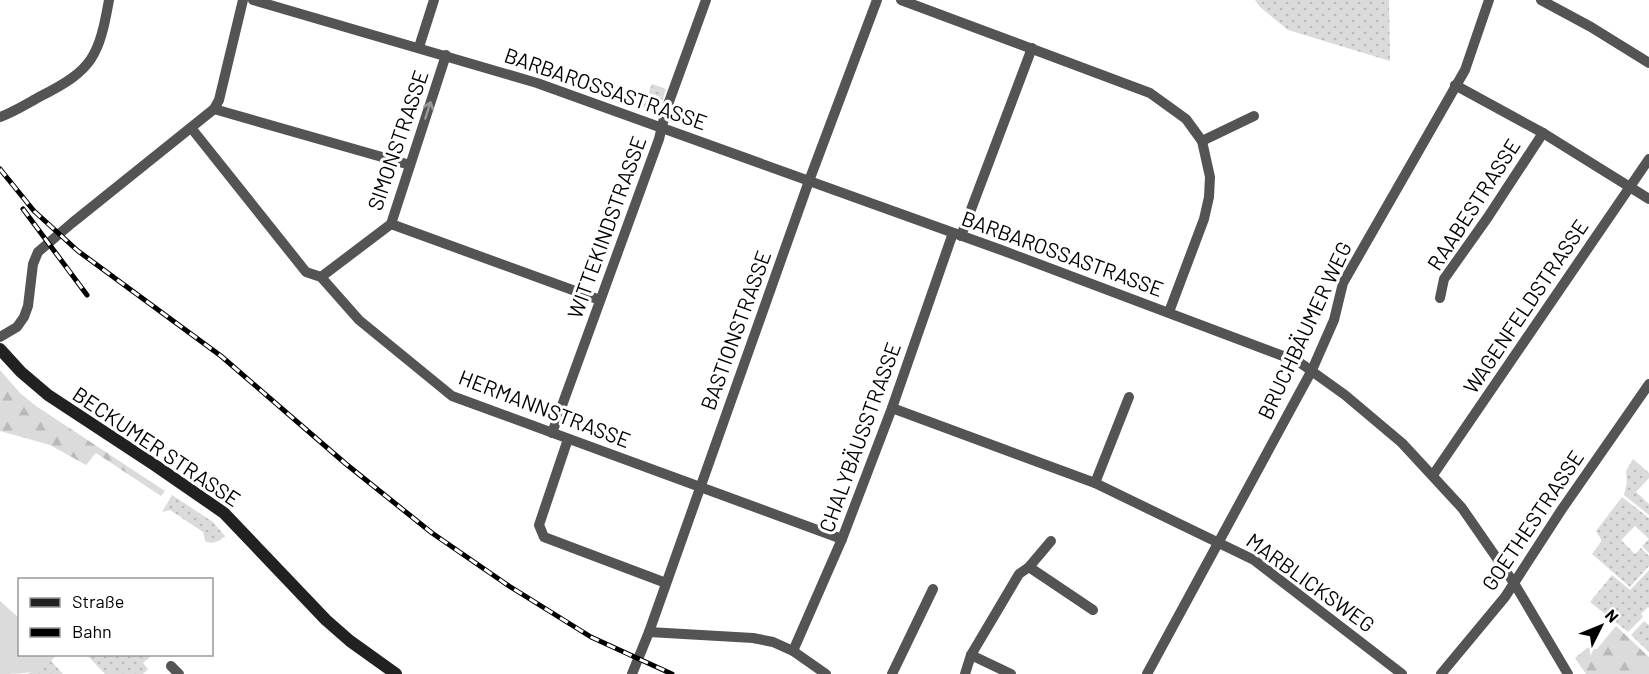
<svg xmlns="http://www.w3.org/2000/svg" width="1649" height="674" viewBox="0 0 1649 674" font-family="Barlow,sans-serif">
<style>
.grass{fill:url(#grass-dots)}
.forest{fill:url(#forest-firs)}
.pitch{fill:#dbdbdb}
.lines{fill:none;stroke-linecap:round;stroke-linejoin:round}
.minor{stroke:#545454;stroke-width:10}
.secondary{stroke:#212121;stroke-width:12}
.rail-casing{stroke:#000;stroke-width:5}
.rail{stroke:#fff;stroke-width:3;stroke-dasharray:9;stroke-linecap:butt}
.oneway{stroke:#989898}
.labels{text-anchor:middle;dominant-baseline:central;stroke-width:6;stroke-linejoin:round;paint-order:stroke}
.street-label{font-size:21px;fill:#000;stroke:#fff}
</style>
<defs>
<pattern id="grass-dots" width="8" height="8" patternUnits="userSpaceOnUse" patternTransform="scale(1.5)"><rect width="8" height="8" fill="#dbdbdb"/><path d="M2 2h.1M6 6h.1" fill="none" stroke="#bababa" stroke-width="1.8" stroke-linecap="round"/></pattern>
<pattern id="forest-firs" width="22" height="20" patternUnits="userSpaceOnUse" patternTransform="scale(1.5)"><rect width="22" height="20" fill="#dbdbdb"/><path d="M5 1l3.5 6h-7zM16 11l3.5 6h-7z" fill="#bababa"/></pattern>
</defs>
<rect width="100%" height="100%" fill="#fff"/>
<!-- grass -->
<g class="grass">
<polygon points="1255,0 1389,0 1390,61 1288,30 1260,7"/>
<polygon points="652,84 666,89 660,108 655,111 643,107"/>
<polygon points="1633,459 1649,473 1649,478 1636,492 1649,504 1649,515 1624,495 1627,482 1626,471"/>
<path d="M172,495L213,522L225,536C220,541 213,545 205,541L203,532L170,510L162,512Z"/>
<polygon points="1622,497 1649,518 1649,553 1642,546 1649,539 1635,526 1621,540 1635,554 1641,548 1649,556 1649,566 1630,587 1592,554 1601,542 1601,539 1596,531"/>
<path d="M1649,570V608L1648,607L1641,614L1643,617L1628,632C1615,621 1603,613 1590,602L1612,575L1630,590Z"/>
<polygon points="1644,621 1649,625 1649,652 1631,635"/>
<polygon points="87,655 152,655 143,663 148,669 143,674 105,674"/>
<polygon points="51,661 63,674 27,674"/>
</g>
<!-- forest -->
<g class="forest">
<polygon points="0,370 20,393 36,406 165,491 161,496 96,453 86,465 50,445 0,431"/>
<polygon points="1616,626 1649,657 1649,674 1586,674 1575,658 1587,648 1597,649"/>
</g>
<!-- pitch -->
<path class="pitch" d="M0,601L19,618L20,654L56,655C43,674 21,674 0,674Z"/>
<g class="lines">
<!-- minor -->
<g class="minor">
<polyline points="253,0 537,83 1004,251 1299,362 1345,395 1402,443 1462,508 1514,583 1568,674"/>
<polyline points="901,0 1150,93 1186,119 1202,141 1210,177 1209,197 1204,219 1169,312"/>
<polyline points="1541,0 1591,27 1649,63"/>
<polyline points="419,47 434,0"/>
<polyline points="1455,85 1543,133 1649,199"/>
<polyline points="214,109 410,165"/>
<path d="M0,117C14,112 28,103 41,96C93,70 99,56 109,0"/>
<polyline points="192,129 306,272 321,277 359,320 452,396 842,539"/>
<polyline points="1202,141 1254,116"/>
<polyline points="391,224 600,300"/>
<polyline points="961,236 1032,48"/>
<polyline points="321,277 391,224 446,55"/>
<polyline points="1440,298 1444,279 1488,217 1543,133"/>
<polyline points="0,337 17,327 24,317 28,306 33,264 38,252 72,223 214,109 219,100 243,0"/>
<polyline points="892,408 1095,483 1254,560 1402,674"/>
<polyline points="552,433 659,139 666,110 706,0"/>
<polyline points="568,439 539,525 544,537 666,583"/>
<polyline points="1433,475 1649,159"/>
<polyline points="1095,483 1129,397"/>
<polyline points="1029,567 1051,541"/>
<polyline points="649,632 753,638 773,642 793,651 826,674"/>
<polyline points="793,651 842,539 892,408 953,233"/>
<polyline points="971,655 1011,674"/>
<polyline points="171,666 179,674"/>
<polyline points="632,674 649,632 809,181 877,0"/>
<polyline points="892,674 933,589"/>
<polyline points="965,674 971,655 1019,574 1029,567 1093,610"/>
<polyline points="1147,674 1312,370 1334,320 1343,283 1465,70 1489,0"/>
<polyline points="1441,674 1505,597 1562,509 1649,384"/>
</g>
<!-- secondary -->
<polyline class="secondary" points="0,349 21,372 48,395 156,466 224,513 326,620 350,641 396,674"/>
<!-- rail casing -->
<g class="rail-casing">
<g id="rail">
<polyline points="0,169 34,211 78,251 221,356 346,464 432,533 509,586 591,637 672,674"/>
<polyline points="23,209 87,295"/>
</g>
</g>
<!-- rail -->
<use href="#rail" class="rail"/>
</g>
<!-- one-way arrows -->
<defs><path id="oneway-shaft" d="M-6 0H5M1.5-3L5.5 0L1.5 3" fill="none" stroke-width="1.6" stroke-linecap="round" stroke-linejoin="round" transform="scale(1.5)"/></defs>
<use class="oneway" href="#oneway-shaft" transform="translate(428 110) rotate(-72)"/>
<g class="labels">
<!-- street labels -->
<g class="street-label">
<text transform="translate(606 88) rotate(19)">BARBAROSSASTRASSE</text>
<text transform="translate(397 140) rotate(-71)">SIMONSTRASSE</text>
<text transform="translate(1473 204) rotate(-57)">RAABESTRASSE</text>
<text transform="translate(606 227) rotate(-70)">WITTEKINDSTRASSE</text>
<text transform="translate(1063 253) rotate(20)">BARBAROSSASTRASSE</text>
<text transform="translate(1525 306) rotate(-56)">WAGENFELDSTRASSE</text>
<text transform="translate(735 330) rotate(-70)">BASTIONSTRASSE</text>
<text transform="translate(1304 330) rotate(-65)">BRUCHBÄUMER WEG</text>
<text transform="translate(545 408) rotate(21)">HERMANNSTRASSE</text>
<text transform="translate(859 437) rotate(-70)">CHALYBÄUSSTRASSE</text>
<text transform="translate(157 446) rotate(34)">BECKUMER STRASSE</text>
<text transform="translate(1532 520) rotate(-56)">GOETHESTRASSE</text>
<text transform="translate(1311 582) rotate(36)">MARBLICKSWEG</text>
</g>
</g>
<!-- legend -->
<rect x="18" y="578" width="195" height="78" fill="#ffffff" stroke="#999999" stroke-width="1.5"/>
<rect x="30" y="598" width="30" height="9" fill="#212121" stroke="#999999" stroke-width="1.5"/>
<text x="72" y="608" font-size="18" fill="#000000">Straße</text>
<rect x="30" y="628" width="30" height="9" fill="#000000" stroke="#999999" stroke-width="1.5"/>
<text x="72" y="638" font-size="18" fill="#000000">Bahn</text>
<!-- north arrow -->
<g transform="translate(1601 626) rotate(47)" stroke="#ffffff" stroke-width="4.5" paint-order="stroke">
<path d="M0-4.5L10 22L0 15L-10 22Z" fill="#000000"/>
<text y="-9" font-size="16" font-weight="bold" text-anchor="middle" fill="#000000">N</text>
</g>
</svg>
